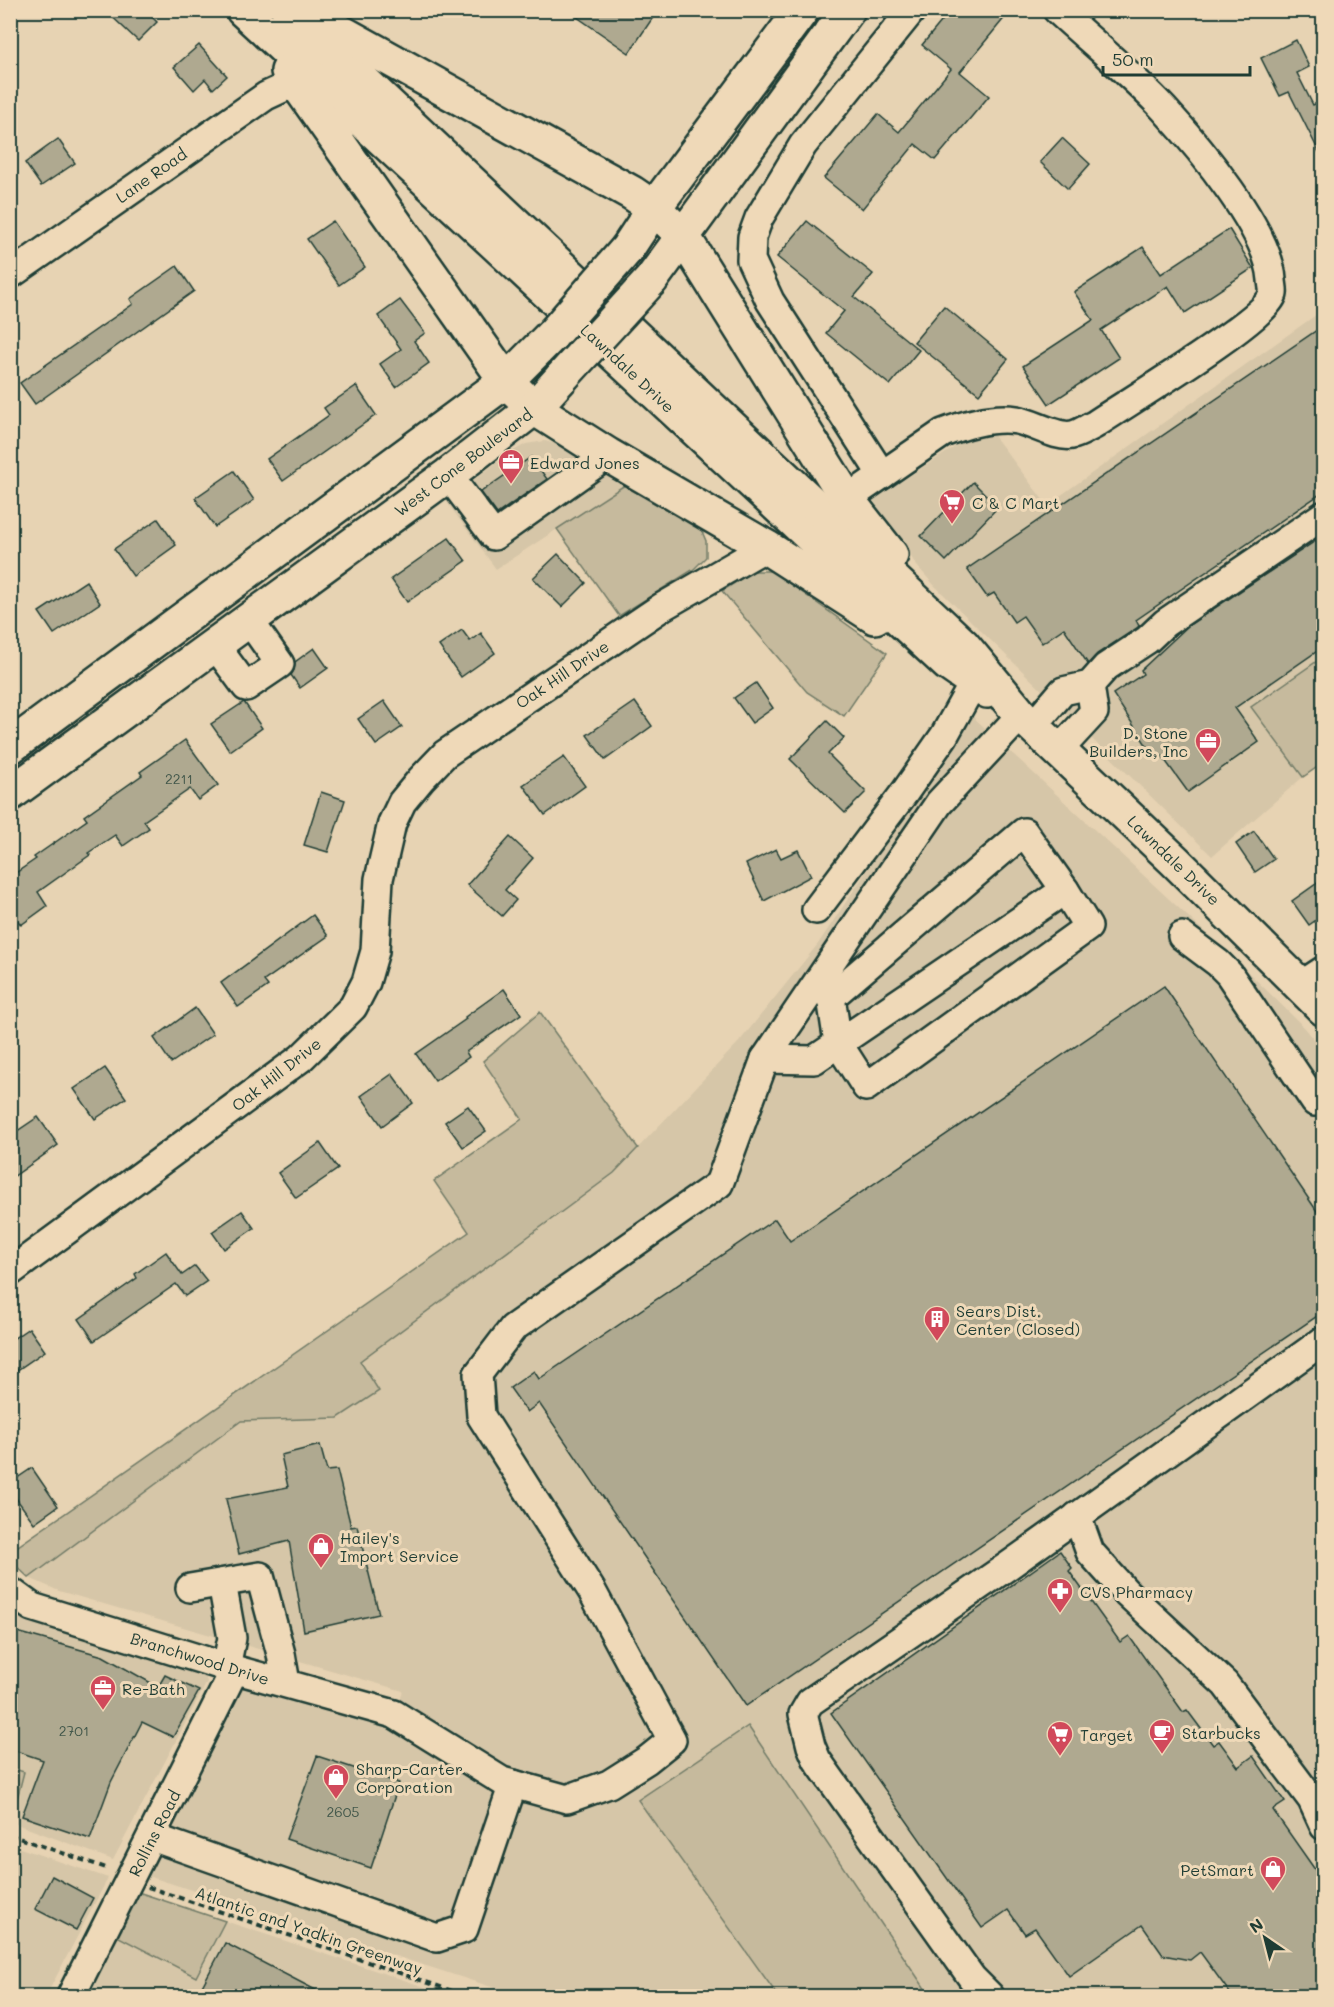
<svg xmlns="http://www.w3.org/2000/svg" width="1334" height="2007" viewBox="0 0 1334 2007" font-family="Mali,sans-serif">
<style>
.built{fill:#d6c6a8}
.green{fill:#c6ba9d;stroke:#727c68;stroke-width:1.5}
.building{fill:#afa990;stroke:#1f3d34;stroke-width:1.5}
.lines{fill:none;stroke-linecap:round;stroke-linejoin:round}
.minor-casing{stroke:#1f3d34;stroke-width:32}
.major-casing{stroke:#1f3d34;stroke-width:38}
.path{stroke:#1f3d34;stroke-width:4;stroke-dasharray:6 4.5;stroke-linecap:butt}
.minor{stroke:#efd9b8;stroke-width:27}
.major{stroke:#efd9b8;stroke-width:33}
.major-bridge-casing{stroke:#1f3d34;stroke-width:38;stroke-linecap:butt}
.major-bridge{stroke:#efd9b8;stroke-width:33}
.labels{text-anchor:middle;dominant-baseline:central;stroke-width:6;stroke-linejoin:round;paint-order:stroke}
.number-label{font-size:14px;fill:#43584b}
.street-label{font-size:16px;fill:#1f3d34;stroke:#efd9b8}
.poi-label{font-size:16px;fill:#1f3d34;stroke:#efd9b8;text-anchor:start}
</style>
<rect width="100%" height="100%" fill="#e7d3b3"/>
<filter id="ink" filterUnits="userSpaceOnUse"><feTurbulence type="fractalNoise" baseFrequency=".0167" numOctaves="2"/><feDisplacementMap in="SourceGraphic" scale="12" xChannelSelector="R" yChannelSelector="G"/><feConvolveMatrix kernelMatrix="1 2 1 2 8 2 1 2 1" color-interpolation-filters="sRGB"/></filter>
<g filter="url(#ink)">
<!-- built -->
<g class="built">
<polygon points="1323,310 1323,657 1251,707 1303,777 1212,856 934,585 917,566 873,500 964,441 992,433 1047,505"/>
<polygon points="545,441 566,447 628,483 496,569 446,501 508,454 526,444"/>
<polygon points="971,715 1254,978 1305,1028 1323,1050 1323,1996 930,1996 748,1726 638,1800 778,1996 519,1996 145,1875 239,1684 394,1720 403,1691 59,1591 29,1578 241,1421 338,1418 379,1391 359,1361 614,1173 739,1042 818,944"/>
<polygon points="11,1608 203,1669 207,1682 113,1860 11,1822 24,1773 11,1768"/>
<polygon points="11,1845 108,1878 46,1996 11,1996"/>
<polygon points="225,1921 395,1977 451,1996 81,1996 113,1934 196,1976"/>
</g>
<!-- green -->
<g class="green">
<polygon points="628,483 701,529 706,541 706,557 694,569 619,616 557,529"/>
<polygon points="753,571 772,571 887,653 844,716 807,692 722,591"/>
<polygon points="1323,657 1323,763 1303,777 1251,707"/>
<polygon points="540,1012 638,1148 614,1173 360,1361 379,1391 338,1418 241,1421 29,1578 11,1561 11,1551 469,1232 434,1181 522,1119 483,1061"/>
<polygon points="748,1726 930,1996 778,1996 638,1800"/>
<polygon points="11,1768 24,1772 11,1822 10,1822"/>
<polygon points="135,1891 225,1921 196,1977 113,1934"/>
</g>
<!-- building -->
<g class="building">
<polygon points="105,10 145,10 157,22 138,41"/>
<polygon points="567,10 658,10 629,53"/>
<polygon points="951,10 1011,10 960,72 989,96 935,160 915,144 862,209 824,178 878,114 899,132 951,69 922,45"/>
<polygon points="1296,40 1309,67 1297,73 1313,105 1323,100 1323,160 1289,92 1280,96 1261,58"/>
<polygon points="199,45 227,76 213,89 205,79 194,90 174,67"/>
<polygon points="1062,138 1090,164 1068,189 1040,162"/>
<polygon points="58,139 75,163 41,186 25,163"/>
<polygon points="333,221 365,267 339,285 307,239"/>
<polygon points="807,221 873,274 854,297 919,350 890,385 826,333 844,311 777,257"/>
<polygon points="1229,229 1253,268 1185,313 1168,286 1101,330 1119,358 1049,404 1023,366 1093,320 1074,292 1143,247 1161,274"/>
<polygon points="177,266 194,291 35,404 20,383 133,304 130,299"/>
<polygon points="400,300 425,333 414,341 429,363 396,387 380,364 401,349 378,316"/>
<polygon points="944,306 1008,359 979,394 914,342"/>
<polygon points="1323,326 1323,492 1136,620 1139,626 1137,628 1097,654 1088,664 1064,628 1042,643 1023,616 1014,622 994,593 987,597 967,569"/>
<polygon points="356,386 376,415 283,481 267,459 329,415 324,408"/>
<polygon points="531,457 547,479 497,514 481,492"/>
<polygon points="234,471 254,500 215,527 195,498"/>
<polygon points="973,482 998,507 946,561 921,536"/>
<polygon points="158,519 176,545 133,576 114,549"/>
<polygon points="1323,536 1323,647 1235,708 1259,742 1188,792 1162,756 1156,760 1113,694 1143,674 1141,670 1188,626"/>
<polygon points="449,538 466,561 407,602 391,579"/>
<polygon points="558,554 586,583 562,607 533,578"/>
<polygon points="86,581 100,603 54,634 39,612"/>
<polygon points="462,630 470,641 481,633 495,653 461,677 439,646"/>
<polygon points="314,648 328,668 300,688 291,675 294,670 295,662"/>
<polygon points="756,683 773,708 752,723 734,698"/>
<polygon points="384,701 402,727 376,745 358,719"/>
<polygon points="244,702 262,728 230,751 211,724"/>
<polygon points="635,702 652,726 605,760 587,735"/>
<polygon points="827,721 844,738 828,754 866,792 845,813 790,759"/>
<polygon points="185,740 218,785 198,800 190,789 144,821 149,828 123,846 115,835 88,853 90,855 38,892 47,906 21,925 10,910 10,877 36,859 34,857 87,820 84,816 142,775 140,772"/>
<polygon points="564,757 585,786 545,815 523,785"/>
<polygon points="321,792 345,800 328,852 304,845"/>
<polygon points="1254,831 1274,859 1255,872 1236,844"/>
<polygon points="510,837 533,858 505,890 516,900 502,916 467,885"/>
<polygon points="776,849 781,858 798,850 811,876 764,901 746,864"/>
<polygon points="1323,879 1323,915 1309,925 1292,901"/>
<polygon points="313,915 328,936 264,981 268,986 238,1007 221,983"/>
<polygon points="1164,986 1323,1220 1323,1312 746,1706 539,1403 527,1412 510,1388 534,1371 539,1379 775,1219 790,1241"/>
<polygon points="504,989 521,1014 466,1052 469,1057 435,1081 416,1054 466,1019 465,1017"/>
<polygon points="195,1008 213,1034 171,1063 154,1038"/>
<polygon points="105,1068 126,1098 95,1119 74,1089"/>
<polygon points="392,1074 413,1103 382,1126 361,1096"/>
<polygon points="468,1106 486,1131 463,1147 445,1122"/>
<polygon points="38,1117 58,1145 10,1179 10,1136"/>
<polygon points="320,1143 338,1169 296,1198 278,1173"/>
<polygon points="242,1211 254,1228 224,1249 212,1232"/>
<polygon points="166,1252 182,1275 195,1266 207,1281 185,1296 176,1284 94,1341 79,1319 137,1278 135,1274"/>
<polygon points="29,1328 45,1351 10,1375 10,1341"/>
<polygon points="320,1445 327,1471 337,1470 351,1527 357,1526 379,1614 304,1631 289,1541 239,1554 226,1499 288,1487 281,1455"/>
<polygon points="32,1468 58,1506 34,1523 10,1490 10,1483"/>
<polygon points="1060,1551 1072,1568 1069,1571 1120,1642 1129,1636 1183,1712 1187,1710 1213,1745 1219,1741 1238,1767 1253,1756 1285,1802 1273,1810 1323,1881 1323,1996 1232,1996 1200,1952 1190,1960 1163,1955 1142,1925 1069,1976 1035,1928 1025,1934 1008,1910 982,1928 831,1713"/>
<polygon points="10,1630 103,1656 158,1687 165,1675 199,1691 173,1737 142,1722 111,1782 90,1839 22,1816 43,1760 10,1749"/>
<polygon points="317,1756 399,1783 371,1868 286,1839"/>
<polygon points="52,1876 93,1898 76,1930 35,1909"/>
<polygon points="225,1943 327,1996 197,1996"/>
</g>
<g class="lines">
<!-- minor casing -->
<g class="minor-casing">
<g id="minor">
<polyline points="10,275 266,96 296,82"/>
<polyline points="448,475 494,536 608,455"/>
<polyline points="882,475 770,301 751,260 752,237 759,218 803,145 912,10"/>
<path d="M847,499L943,433C966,424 993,416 1017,420C1033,423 1057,438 1072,435C1079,434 1087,428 1094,425C1123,405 1266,320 1273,294C1274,290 1272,284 1272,280C1269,230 1198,146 1164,109C1131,74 1093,43 1057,10"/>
<polyline points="215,645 246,687 280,664 249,620"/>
<polyline points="1033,726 1063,691 1090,685 1106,667 1147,640 1165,623 1324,515"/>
<polyline points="1059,750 1094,712 1090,685"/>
<polygon points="1024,832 1065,890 1088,927 866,1087 838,1043 831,997"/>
<polyline points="816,910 905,792 944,736 974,682"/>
<polyline points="1182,936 1218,963 1229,974 1315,1102"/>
<polyline points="1301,985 1324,970"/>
<polyline points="765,1059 814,1060 1065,890"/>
<polyline points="10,1272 301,1058 353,1007 366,982 375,951 379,879 392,823 402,802 421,779 445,754 662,607 766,547"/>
<polyline points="1077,1516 1090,1552 1126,1592 1225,1684 1312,1800 1324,1826"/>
<polyline points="222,1583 232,1638 226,1667"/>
<polyline points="190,1588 260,1576 281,1654 286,1683"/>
<polyline points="10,1591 32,1607 226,1667 394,1714 502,1781 567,1799 609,1784 647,1760 672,1740 592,1591 481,1416 478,1374 513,1328 719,1184 765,1059 939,803 1021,715"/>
<polyline points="152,1837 437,1938 464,1929 513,1784"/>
<polyline points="71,1996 235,1669"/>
<polyline points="990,1996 972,1978 817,1760 811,1746 803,1714 810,1702 1008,1566 1324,1340"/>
</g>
</g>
<!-- major casing -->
<g class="major-casing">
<g id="major">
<polyline points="243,10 948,664 987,691"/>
<polyline points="288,10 963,645 1021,715 1175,861 1324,1009"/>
<polyline points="310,15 632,193 654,208 683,236 847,499 891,555"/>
<polyline points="288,71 506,381 534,408 608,455 766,547 875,617"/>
<polyline points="627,249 654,208 802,10"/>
<polyline points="651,280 848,10"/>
<polyline points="10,747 506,381 553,334"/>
<polyline points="10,794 448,475 534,408 562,377"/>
</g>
</g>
<!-- path -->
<g class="path">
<polyline points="10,1835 109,1869"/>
<polyline points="148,1887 467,1996"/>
</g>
<!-- minor -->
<use href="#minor" class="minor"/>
<!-- major -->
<use href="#major" class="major"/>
<!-- major-bridge casing -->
<g class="major-bridge-casing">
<g id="major-bridge">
<polyline points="553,334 627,249"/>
<polyline points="562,377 651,280"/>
</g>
</g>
<!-- major-bridge -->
<use href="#major-bridge" class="major-bridge"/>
</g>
</g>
<!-- icons -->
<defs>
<g id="office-pin" transform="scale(1.35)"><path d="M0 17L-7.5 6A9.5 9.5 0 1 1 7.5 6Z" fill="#d1495b" stroke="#efd9b8"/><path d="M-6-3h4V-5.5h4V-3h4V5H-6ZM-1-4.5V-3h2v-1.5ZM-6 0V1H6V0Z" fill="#fff"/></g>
<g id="supermarket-pin" transform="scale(1.35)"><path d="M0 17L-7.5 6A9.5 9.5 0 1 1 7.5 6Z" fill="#d1495b" stroke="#efd9b8"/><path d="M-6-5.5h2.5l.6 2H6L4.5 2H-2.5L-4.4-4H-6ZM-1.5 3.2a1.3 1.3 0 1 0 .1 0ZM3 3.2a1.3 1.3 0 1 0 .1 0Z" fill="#fff"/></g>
<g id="building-pin" transform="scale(1.35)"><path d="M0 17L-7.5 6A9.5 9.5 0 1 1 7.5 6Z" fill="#d1495b" stroke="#efd9b8"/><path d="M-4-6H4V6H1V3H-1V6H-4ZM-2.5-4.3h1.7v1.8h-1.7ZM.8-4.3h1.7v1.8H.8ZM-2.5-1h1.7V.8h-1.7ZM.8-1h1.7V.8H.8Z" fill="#fff"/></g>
<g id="shop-pin" transform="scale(1.35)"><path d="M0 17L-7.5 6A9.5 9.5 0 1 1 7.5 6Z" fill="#d1495b" stroke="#efd9b8"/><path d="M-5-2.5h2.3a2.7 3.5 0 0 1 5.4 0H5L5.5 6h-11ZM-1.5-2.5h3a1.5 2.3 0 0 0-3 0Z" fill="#fff"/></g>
<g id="pharmacy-pin" transform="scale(1.35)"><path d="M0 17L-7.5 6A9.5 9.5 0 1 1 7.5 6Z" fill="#d1495b" stroke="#efd9b8"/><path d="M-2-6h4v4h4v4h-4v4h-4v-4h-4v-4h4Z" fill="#fff"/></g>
<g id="cafe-pin" transform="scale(1.35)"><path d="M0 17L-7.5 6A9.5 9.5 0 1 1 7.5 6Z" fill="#d1495b" stroke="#efd9b8"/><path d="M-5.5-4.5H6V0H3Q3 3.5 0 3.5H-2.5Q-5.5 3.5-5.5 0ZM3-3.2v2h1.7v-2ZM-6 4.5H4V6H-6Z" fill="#fff"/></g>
</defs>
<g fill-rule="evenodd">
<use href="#office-pin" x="511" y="462"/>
<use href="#supermarket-pin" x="952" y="502"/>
<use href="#office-pin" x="1208" y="741"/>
<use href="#building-pin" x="937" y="1319"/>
<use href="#shop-pin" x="321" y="1546"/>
<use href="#pharmacy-pin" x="1060" y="1591"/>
<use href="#office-pin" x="103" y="1688"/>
<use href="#cafe-pin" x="1162" y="1732"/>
<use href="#supermarket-pin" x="1060" y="1734"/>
<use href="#shop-pin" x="336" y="1777"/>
<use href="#shop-pin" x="1273" y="1869"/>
</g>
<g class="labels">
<!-- number labels -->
<g class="number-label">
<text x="179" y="778">2211</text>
<text x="74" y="1730">2701</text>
<text x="343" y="1811">2605</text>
</g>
<!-- street labels -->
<g class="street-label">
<text transform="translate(151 175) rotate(-35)">Lane Road</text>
<text transform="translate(628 368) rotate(43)">Lawndale Drive</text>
<text transform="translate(463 462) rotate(-37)">West Cone Boulevard</text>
<text transform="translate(562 674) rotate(-34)">Oak Hill Drive</text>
<text transform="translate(1174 860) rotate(44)">Lawndale Drive</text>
<text transform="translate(276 1074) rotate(-38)">Oak Hill Drive</text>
<text transform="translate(200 1658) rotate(17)">Branchwood Drive</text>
<text transform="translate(154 1833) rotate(-63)">Rollins Road</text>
<text transform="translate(309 1930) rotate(19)">Atlantic and Yadkin Greenway</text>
</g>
<!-- poi labels -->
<g class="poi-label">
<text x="530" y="462">Edward Jones</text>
<text x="972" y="502">C &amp; C Mart</text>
<text x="1188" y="732" text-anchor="end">D. Stone<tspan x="1188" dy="18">Builders, Inc</tspan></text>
<text x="956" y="1310">Sears Dist.<tspan x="956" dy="18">Center (Closed)</tspan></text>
<text x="340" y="1537">Hailey's<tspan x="340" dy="18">Import Service</tspan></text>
<text x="1080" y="1591">CVS Pharmacy</text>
<text x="122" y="1688">Re-Bath</text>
<text x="1182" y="1732">Starbucks</text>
<text x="1080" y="1734">Target</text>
<text x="356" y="1768">Sharp-Carter<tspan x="356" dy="18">Corporation</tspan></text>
<text x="1254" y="1869" text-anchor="end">PetSmart</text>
</g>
</g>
<!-- margin -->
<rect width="1334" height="2007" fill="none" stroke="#efd9b8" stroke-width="36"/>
<rect x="18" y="18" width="1298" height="1971" fill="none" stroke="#1f3d34" stroke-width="2" filter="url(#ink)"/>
<!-- north arrow -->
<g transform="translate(1265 1938) rotate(325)" stroke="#efd9b8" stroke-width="4.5" paint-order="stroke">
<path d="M0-4.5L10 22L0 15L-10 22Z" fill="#1f3d34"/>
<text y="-9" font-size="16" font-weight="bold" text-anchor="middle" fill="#1f3d34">N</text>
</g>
<!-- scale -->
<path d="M1103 66v9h147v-9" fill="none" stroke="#1f3d34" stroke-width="3"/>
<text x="1112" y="66" font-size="18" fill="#1f3d34" stroke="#efd9b8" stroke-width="4.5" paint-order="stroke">50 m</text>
</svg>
